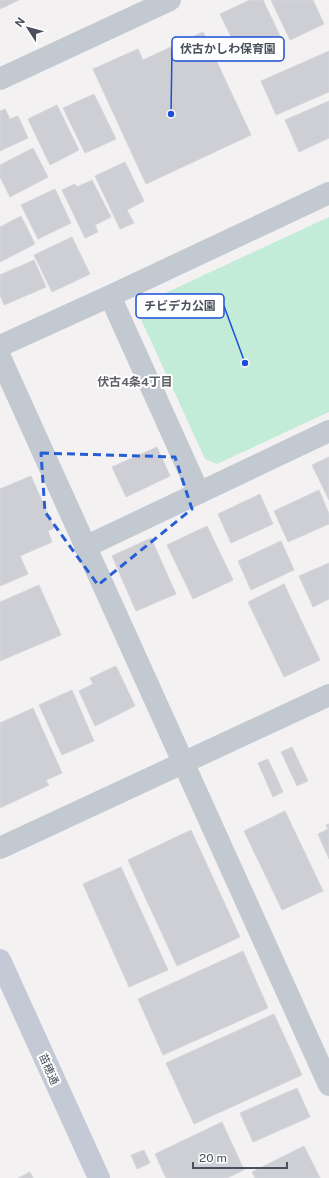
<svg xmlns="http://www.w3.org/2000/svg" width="329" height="1178" viewBox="0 0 329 1178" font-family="'Public Sans','Noto Sans JP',sans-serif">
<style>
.green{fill:#c3ecd8}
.building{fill:#cecfd5;stroke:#d5d6db}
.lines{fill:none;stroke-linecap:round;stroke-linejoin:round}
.street{stroke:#c2c9d1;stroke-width:22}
.secondary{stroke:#c3cad5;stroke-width:22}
.marked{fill:none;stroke:#285ed5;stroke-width:3;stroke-dasharray:8 5;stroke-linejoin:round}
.labels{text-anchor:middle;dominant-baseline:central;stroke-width:4;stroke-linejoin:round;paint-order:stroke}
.street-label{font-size:11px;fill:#4a515d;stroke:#fff}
.neighbourhood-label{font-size:12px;font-weight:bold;fill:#5e6065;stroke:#fff}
.leader{fill:none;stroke:#1d4ed8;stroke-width:1.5}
.callout-dot{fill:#1d4ed8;stroke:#fff;stroke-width:1.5}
.callout{fill:#fff;stroke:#1d4ed8;stroke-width:1.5}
.callout-label{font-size:12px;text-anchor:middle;font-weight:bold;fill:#4a515d}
</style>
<rect width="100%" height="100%" fill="#f3f1f1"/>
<!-- green -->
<polygon class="green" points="329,217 329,412 217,464 205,459 139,315 146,302"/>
<!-- building -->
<g class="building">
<polygon points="0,0 19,0 0,9"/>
<polygon points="250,0 263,0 282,40 242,59 220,14"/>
<polygon points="271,0 313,0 324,24 290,40"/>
<polygon points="203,32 251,135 146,184 93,69 138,49 143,60"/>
<polygon points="329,51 329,92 276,115 261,81"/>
<polygon points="94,94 116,139 85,153 63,108"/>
<polygon points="329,101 329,138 299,152 285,120"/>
<polygon points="57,105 79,150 50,165 28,119"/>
<polygon points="5,109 10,119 18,116 28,138 0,151 0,111"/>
<polygon points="33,148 48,177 10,197 0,177 0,165"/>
<polygon points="125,162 144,201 127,210 134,223 120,229 95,176"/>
<polygon points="92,180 111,217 95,225 98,232 85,238 62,190 75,184 77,187"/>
<polygon points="55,189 71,223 38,239 21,205"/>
<polygon points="21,216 35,244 0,262 0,227"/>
<polygon points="72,237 90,274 52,292 34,255"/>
<polygon points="34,260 46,287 4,305 0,295 0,275"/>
<polygon points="157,447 170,476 126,497 112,467"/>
<polygon points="329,457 329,500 312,465"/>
<polygon points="31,476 54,528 48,531 52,542 20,556 28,574 0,586 0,489"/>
<polygon points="319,490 329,514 329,524 288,542 274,511"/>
<polygon points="260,494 273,524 231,543 218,514"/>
<polygon points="207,526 233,580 193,599 167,545"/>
<polygon points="151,538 176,594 136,611 112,556"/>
<polygon points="281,541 294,570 251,590 238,561"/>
<polygon points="329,563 329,599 313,607 299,576"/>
<polygon points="284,584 320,660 284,677 248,602"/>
<polygon points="39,585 61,635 0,661 0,602"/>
<polygon points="116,666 135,706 95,726 79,691 93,684 90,678"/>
<polygon points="72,690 94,741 62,755 39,705"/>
<polygon points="33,708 62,773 46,780 49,785 0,808 0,723"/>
<polygon points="292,747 308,781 297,786 281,752"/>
<polygon points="268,759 283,792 273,797 258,763"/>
<polygon points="285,811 323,891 282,910 244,831"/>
<polygon points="329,824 329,859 318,834 328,829 326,825"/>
<polygon points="191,830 240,937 177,966 128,860"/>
<polygon points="121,867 168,970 129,987 83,884"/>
<polygon points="243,951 268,1008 163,1055 138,999"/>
<polygon points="274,1014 302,1075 194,1124 166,1063"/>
<polygon points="297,1088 310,1117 253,1142 240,1113"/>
<polygon points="222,1122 244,1170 227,1178 166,1178 155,1154"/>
<polygon points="304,1146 320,1178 255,1178 252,1172"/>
<polygon points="144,1150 150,1163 137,1169 131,1155"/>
<polygon points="30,1172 33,1178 18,1178"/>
</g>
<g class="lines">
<!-- street -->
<g class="street">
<polyline points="0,79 170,0"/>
<polyline points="110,296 199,493"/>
<polyline points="0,346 110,296 329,193"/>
<polyline points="0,357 329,1085"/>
<polyline points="85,547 329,431"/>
<polyline points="0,848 329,695"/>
</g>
<!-- secondary -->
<polyline class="secondary" points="0,960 99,1178"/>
</g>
<!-- marked area -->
<path class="marked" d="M41,453L175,457L192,509L98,585L45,512Z"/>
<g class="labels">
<!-- street labels -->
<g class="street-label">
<text transform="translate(49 1069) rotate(66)">苗穂通</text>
</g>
<!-- neighbourhood labels -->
<g class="neighbourhood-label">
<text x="135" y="382">伏古4条4丁目</text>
</g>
</g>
<!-- callouts -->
<path class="leader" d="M171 114L172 49M245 363L224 306"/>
<g class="callout-dot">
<circle cx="171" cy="114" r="4"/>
<circle cx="245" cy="363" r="4"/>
</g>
<g class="callout">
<rect x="172" y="37" width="112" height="24" rx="4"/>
<rect x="136" y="294" width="88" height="24" rx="4"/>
</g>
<g class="callout-label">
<text x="228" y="53">伏古かしわ保育園</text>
<text x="180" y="310">チビデカ公園</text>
</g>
<!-- north arrow -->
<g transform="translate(28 28) rotate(306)" stroke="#ffffff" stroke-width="3" paint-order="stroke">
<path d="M0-3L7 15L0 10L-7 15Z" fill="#4a515d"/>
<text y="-6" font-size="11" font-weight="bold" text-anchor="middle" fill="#4a515d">N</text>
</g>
<!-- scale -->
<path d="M193 1162v6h94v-6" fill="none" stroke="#4a515d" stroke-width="2"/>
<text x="199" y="1162" font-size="12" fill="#4a515d" stroke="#ffffff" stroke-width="3" paint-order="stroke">20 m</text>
</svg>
